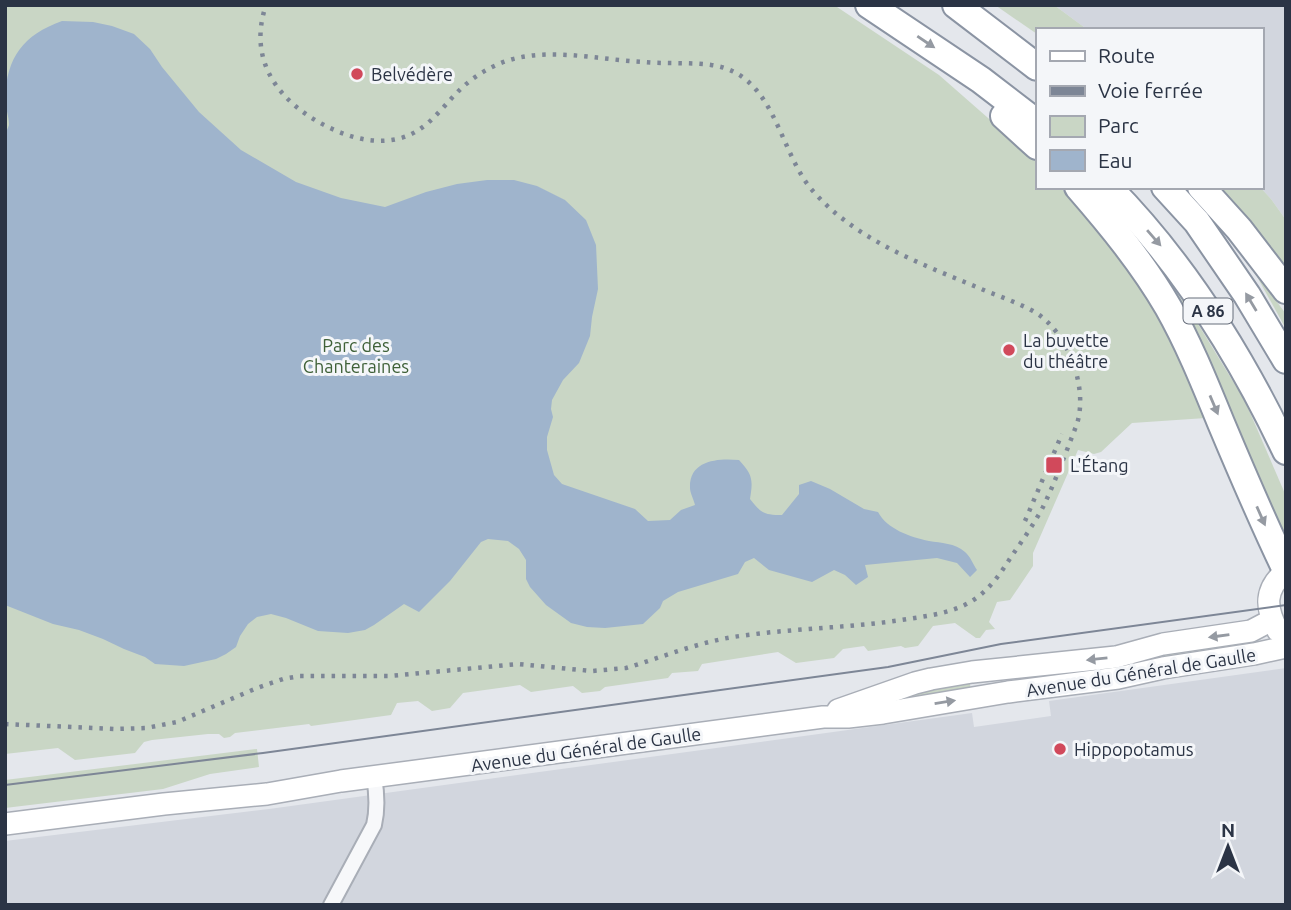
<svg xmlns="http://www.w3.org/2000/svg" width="1291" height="910" viewBox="0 0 1291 910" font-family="Ubuntu,sans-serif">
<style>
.built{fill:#d2d6de}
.green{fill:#c9d6c5}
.water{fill:#9fb4cc}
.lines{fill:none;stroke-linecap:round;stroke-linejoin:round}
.street-casing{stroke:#a9aeb7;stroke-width:18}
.secondary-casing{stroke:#a9aeb7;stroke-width:24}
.highway-casing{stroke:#8b94a3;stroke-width:30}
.street{stroke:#f7f8fa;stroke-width:14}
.secondary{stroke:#fff;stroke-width:21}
.highway{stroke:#fff;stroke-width:26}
.tram{stroke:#7d8696;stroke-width:2}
.rail{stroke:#7d8696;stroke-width:4.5;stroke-dasharray:3.5 7;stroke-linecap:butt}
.oneway{fill:#959aa2}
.poi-dot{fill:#d1495b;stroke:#f4f6f9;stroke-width:2.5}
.labels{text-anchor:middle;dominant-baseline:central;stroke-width:6;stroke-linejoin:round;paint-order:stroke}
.shield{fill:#f4f6f9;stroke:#676e7b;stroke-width:2}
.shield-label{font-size:16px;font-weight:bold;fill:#2b3445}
.poi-label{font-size:18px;fill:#2b3445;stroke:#f4f6f9;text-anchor:start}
.park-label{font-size:18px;fill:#3f6138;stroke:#f4f6f9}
.street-label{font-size:18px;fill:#2b3445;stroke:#f4f6f9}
</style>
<rect width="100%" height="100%" fill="#e4e7ec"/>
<!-- built -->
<g class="built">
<polygon points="1054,5 1286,5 1286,220 1271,199 1260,187 1261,187 1261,30 1088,30"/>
<polygon points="1286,668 1286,905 5,905 5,841 269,809 972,713 974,727 1051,716 1049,701"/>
</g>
<!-- green -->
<g class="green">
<polygon points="5,5 834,5 939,75 1037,161 1037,187 1060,187 1121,258 1164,327 1206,418 1132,423 1101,452 1094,454 1078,450 1033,553 1033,566 1010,600 997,602 989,622 995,629 986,630 980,638 976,638 955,623 933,626 918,646 905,648 901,646 868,651 864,646 843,649 834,658 796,663 778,652 702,664 698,671 672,673 668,678 605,687 600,691 582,693 573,686 531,692 520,685 463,693 450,708 432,711 418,701 397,703 391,715 311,726 309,724 235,733 230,737 224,738 219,734 208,734 152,740 144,742 135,753 75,760 58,748 5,754"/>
<polygon points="995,5 1054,5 1088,30 1037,30 1037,34"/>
<polygon points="1218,187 1260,187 1271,199 1286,220 1286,271 1251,222"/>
<polygon points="1137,239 1172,285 1198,324 1245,401 1286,496 1286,534 1281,535"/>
<polygon points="1255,273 1286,314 1286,329"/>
<polygon points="1245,640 1246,647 1046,681 1045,673"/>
<polygon points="969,678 971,691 862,706"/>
<polygon points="257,749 259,767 210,774 163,789 5,808 5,780"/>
</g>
<!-- water -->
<path class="water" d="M62,21L93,22L112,26L134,34L150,49L162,67L199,112L241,150L296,182L341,198L385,207L426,192L457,184L487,180H514L537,186L565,200L586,220L596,245L598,289L592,317L590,336L579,363L563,380L552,400L551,409L553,417L547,437V450L554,475L562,484L635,509L648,521L670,520L681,510L695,505C694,500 690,493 690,488C689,460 718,458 739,460C753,475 753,480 750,499C761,513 764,515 782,515L799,494V485L811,481L830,489L864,509L878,512C887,529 910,537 929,541C941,543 955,543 965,552C970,556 973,564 977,570L970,577L957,563L937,558L865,565L868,577L856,585L845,575L834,570L812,582L769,570L754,558L745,562L738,574L678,592L663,601L660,608L643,624L605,628L587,627L571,623L546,605L530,587L526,579V560L519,549L508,541L488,539L481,542L450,581L419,612L404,604L374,625L365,630L348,633L318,631L286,618L271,614L257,617L248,624L240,636L236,647L226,654L216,659L184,666L155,664L145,657L124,649L103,639L79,630L53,624L5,605V156C8,149 4,143 5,135C6,132 8,128 9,125C9,116 5,107 5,98C7,57 23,35 62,21Z"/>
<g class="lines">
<!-- street casing -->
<g class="street-casing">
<path id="street" d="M331,905L374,825C378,808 377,794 374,777"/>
</g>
<!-- secondary casing -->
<g class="secondary-casing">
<g id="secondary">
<path d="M1278,631C1265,608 1264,589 1286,571"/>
<polyline points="838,710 915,683 931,679 972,672 1116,657 1163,644 1251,631 1272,620"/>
<polyline points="5,824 164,804 267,794 341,781 823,717 848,717 883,713 1008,692 1118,678 1163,668 1254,654 1286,647"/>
</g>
</g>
<!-- highway casing -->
<g class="highway-casing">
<g id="highway">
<polyline points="869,5 981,80 1037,123"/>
<polyline points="956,5 1037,67"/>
<polyline points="1004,116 1037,146"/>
<path d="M1078,187C1111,225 1143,264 1168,307C1189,344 1205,384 1221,423C1242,473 1263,522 1286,570"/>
<path d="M1108,187C1183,263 1240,354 1286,451"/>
<polyline points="1165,187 1197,222 1247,295 1286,360"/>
<polyline points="1201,187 1239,229 1286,290"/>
</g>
</g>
<!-- street -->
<use href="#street" class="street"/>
<!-- secondary -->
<use href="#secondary" class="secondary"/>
<!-- highway -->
<use href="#highway" class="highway"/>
<!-- tram -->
<polyline class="tram" points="5,785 263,753 684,695 888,667 1001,644 1286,605"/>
<!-- rail -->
<g class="rail">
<polyline points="1025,521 1062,434"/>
<path d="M5,724L116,729L146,728L177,722L257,688L283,679L300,676H390L518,664L592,671L626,668C663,657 701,641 740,636C796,628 852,628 908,619C933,615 959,612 979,596C993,585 1002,571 1011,557C1022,541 1034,524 1043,507C1055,482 1065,455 1075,429C1091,392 1068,330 1033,311C1018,303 1002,297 986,291C925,265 857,242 812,190C778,150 775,73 711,65C689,62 666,64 644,62C602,60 558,49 517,58C499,62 480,72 465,85C444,103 430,130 401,138C376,145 351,138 328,127C279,103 247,61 266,5"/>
</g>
</g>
<!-- one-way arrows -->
<defs><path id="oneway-solid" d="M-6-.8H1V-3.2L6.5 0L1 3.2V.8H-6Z" transform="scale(1.75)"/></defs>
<g class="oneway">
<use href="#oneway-solid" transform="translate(926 42) rotate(34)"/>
<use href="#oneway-solid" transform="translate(1154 238) rotate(49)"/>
<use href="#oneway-solid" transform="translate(1251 302) rotate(-121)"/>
<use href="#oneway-solid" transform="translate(1214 405) rotate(67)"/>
<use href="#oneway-solid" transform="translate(1261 516) rotate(66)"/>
<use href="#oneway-solid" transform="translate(1219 636) rotate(172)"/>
<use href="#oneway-solid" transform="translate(1097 659) rotate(174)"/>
<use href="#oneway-solid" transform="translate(945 702) rotate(-9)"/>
</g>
<!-- markers -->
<g class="poi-dot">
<circle cx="357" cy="74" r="7"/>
<circle cx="1009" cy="350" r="7"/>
<rect x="1045" y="456" width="18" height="18" rx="3.5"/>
<circle cx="1060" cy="749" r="7"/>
</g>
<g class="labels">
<!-- shield labels -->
<rect class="shield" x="1183.5" y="298.5" width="49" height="25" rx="5"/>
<g class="shield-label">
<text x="1208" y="311">A 86</text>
</g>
<!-- poi labels -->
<g class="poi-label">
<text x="371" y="74">Belvédère</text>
<text x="1023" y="340">La buvette<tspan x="1023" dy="21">du théâtre</tspan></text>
<text x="1070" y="465">L'Étang</text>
<text x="1074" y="749">Hippopotamus</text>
</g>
<!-- park labels -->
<g class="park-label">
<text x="356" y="345">Parc des<tspan x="356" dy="21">Chanteraines</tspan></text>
</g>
<!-- street labels -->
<g class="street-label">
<text transform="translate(1141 672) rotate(-9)">Avenue du Général de Gaulle</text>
<text transform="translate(586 749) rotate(-8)">Avenue du Général de Gaulle</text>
</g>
</g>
<!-- border -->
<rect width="1291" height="910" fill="none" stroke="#2b3445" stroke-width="14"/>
<!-- legend -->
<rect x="1036" y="28" width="228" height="161" fill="#f4f6f9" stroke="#a4a8b1" stroke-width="2"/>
<rect x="1050" y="51" width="35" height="10" fill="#ffffff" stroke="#a4a8b1" stroke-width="2"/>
<text x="1098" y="63" font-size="21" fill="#2b3445">Route</text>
<rect x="1050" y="86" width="35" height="10" fill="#7d8696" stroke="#a4a8b1" stroke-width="2"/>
<text x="1098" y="98" font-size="21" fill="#2b3445">Voie ferrée</text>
<rect x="1050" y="116" width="35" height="21" fill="#c9d6c5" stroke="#a4a8b1" stroke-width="2"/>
<text x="1098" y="133" font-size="21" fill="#2b3445">Parc</text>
<rect x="1050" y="150" width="35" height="21" fill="#9fb4cc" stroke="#a4a8b1" stroke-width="2"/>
<text x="1098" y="168" font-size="21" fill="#2b3445">Eau</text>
<!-- north arrow -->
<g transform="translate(1228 847)" stroke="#f4f6f9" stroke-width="5" paint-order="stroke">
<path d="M0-5L12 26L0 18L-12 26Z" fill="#2b3445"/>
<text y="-10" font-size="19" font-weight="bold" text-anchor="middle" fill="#2b3445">N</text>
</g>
</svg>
